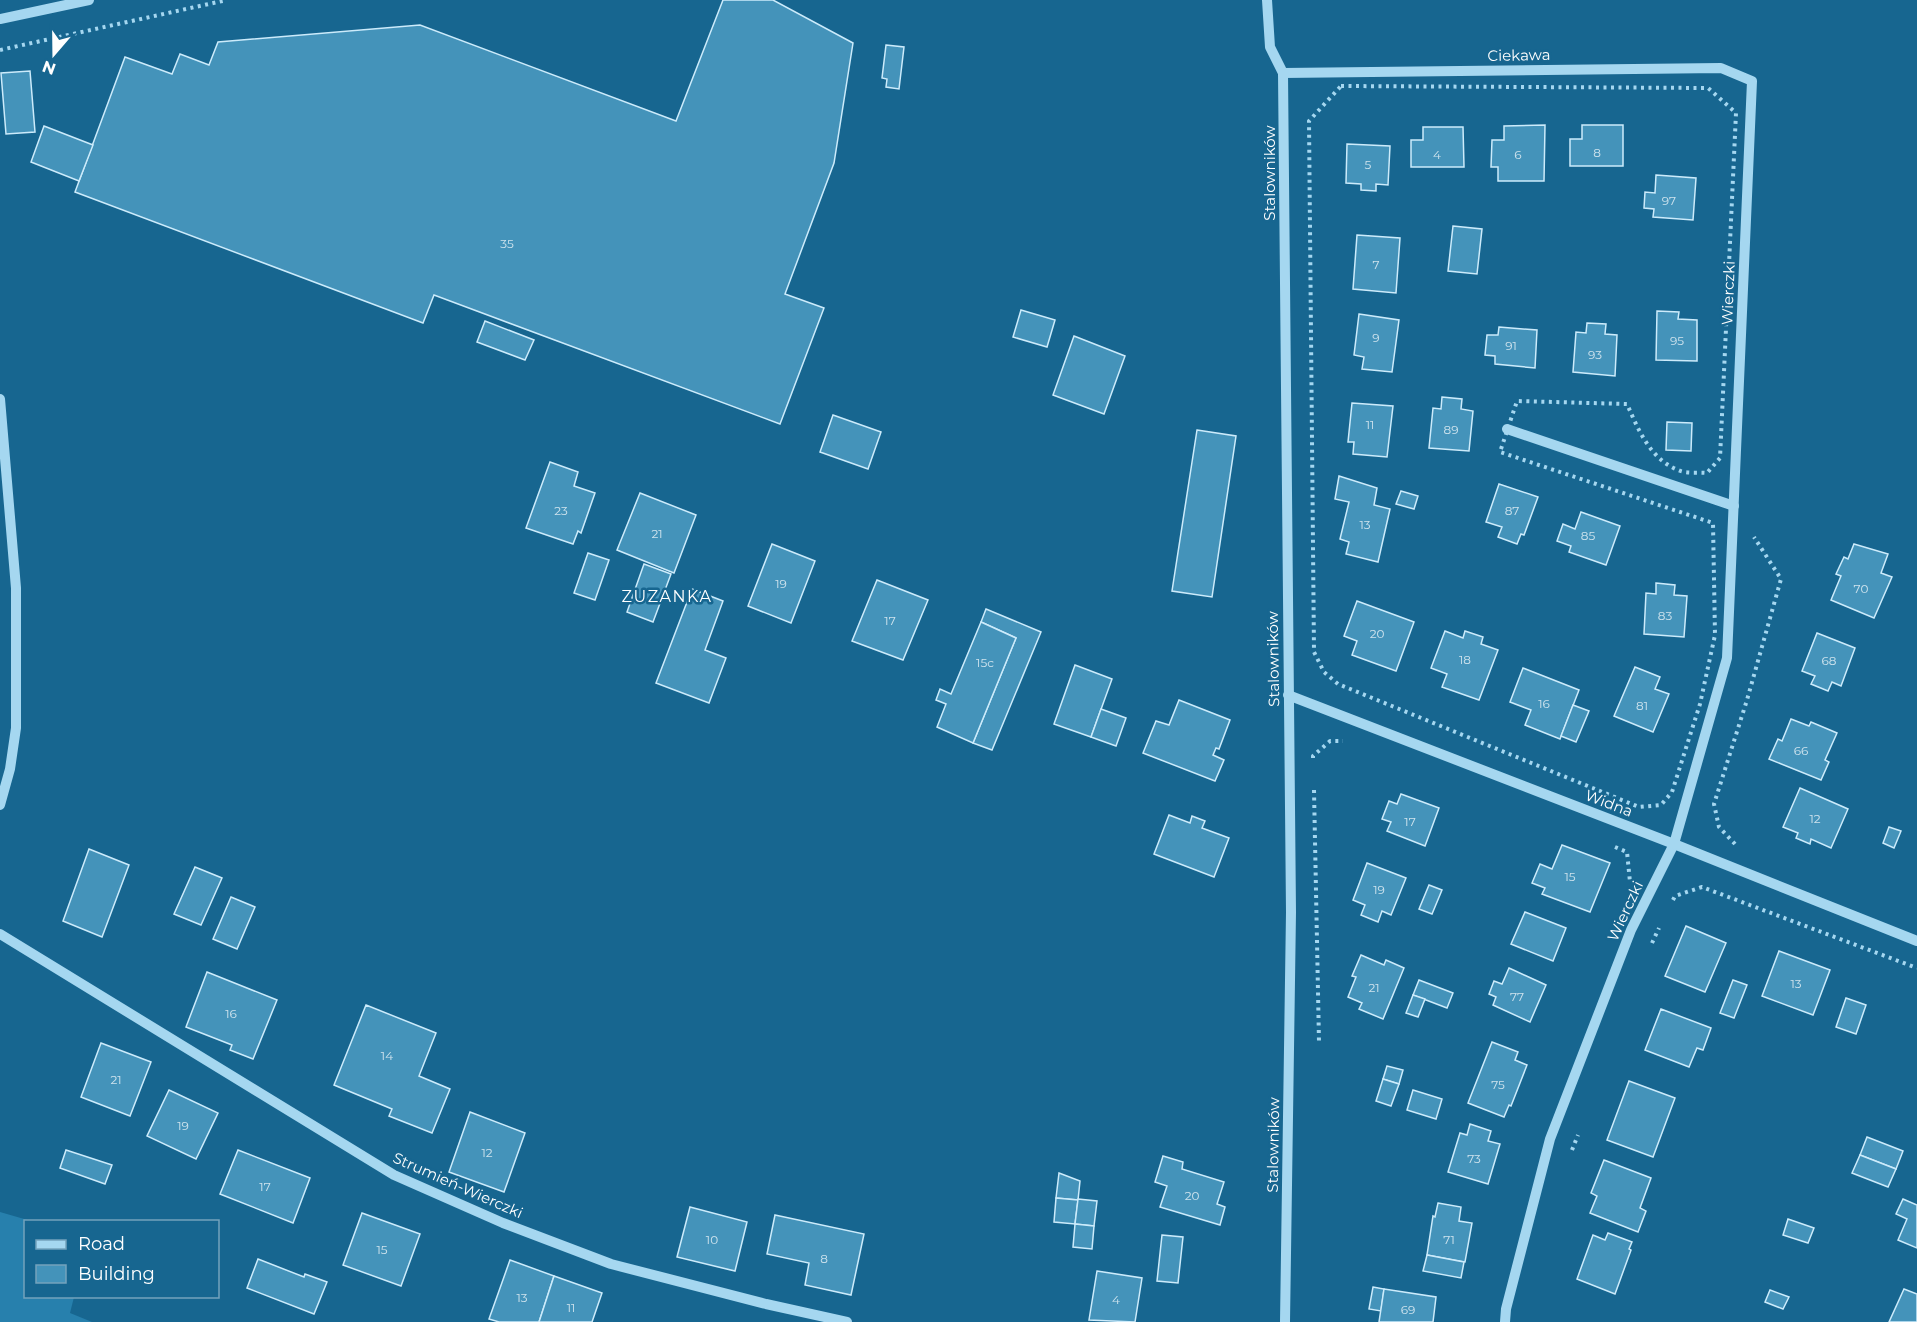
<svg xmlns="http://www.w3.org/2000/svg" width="1917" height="1322" viewBox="0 0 1917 1322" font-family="Montserrat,sans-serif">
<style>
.green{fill:#2780ad}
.building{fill:#4493ba;stroke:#ccebfb;stroke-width:1.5}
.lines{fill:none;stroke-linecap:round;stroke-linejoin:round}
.path{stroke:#a5d7f0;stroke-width:4;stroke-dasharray:3 4.5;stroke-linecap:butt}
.minor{stroke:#a5d7f0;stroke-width:10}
.labels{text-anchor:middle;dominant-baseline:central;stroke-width:5;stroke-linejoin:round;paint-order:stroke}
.number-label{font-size:12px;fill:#d0e4ee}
.street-label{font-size:15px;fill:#fff;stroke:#176690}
.neighbourhood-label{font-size:16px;letter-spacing:1.5px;fill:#fff;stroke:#176690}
</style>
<rect width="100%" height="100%" fill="#176690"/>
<!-- green -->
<polygon class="green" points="0,1212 31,1221 26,1222 26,1296 74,1297 70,1313 92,1322 0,1322"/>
<!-- building -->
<g class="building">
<polygon points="723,0 773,0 853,43 834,163 785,294 824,308 780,424 434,295 423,323 75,192 125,57 172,74 180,54 209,65 218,42 420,25 676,121"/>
<polygon points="886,45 904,47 899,89 886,87 887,79 882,78"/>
<polygon points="30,71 35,132 6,134 1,73"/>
<polygon points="1545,125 1544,181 1498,181 1498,167 1491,167 1492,140 1504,140 1504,126"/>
<polygon points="1582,125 1623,125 1623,166 1570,166 1570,139 1582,139"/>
<polygon points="44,126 93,145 79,181 31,162"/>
<polygon points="1423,127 1463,127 1464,167 1411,167 1411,140 1423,140"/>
<polygon points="1347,144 1390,146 1388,185 1376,184 1376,191 1361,190 1361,184 1346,183"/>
<polygon points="1656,175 1696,178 1693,220 1653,217 1654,209 1644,208 1645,192 1655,193"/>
<polygon points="1453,226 1482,229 1477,274 1448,271"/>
<polygon points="1357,235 1400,238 1396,293 1353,289"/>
<polygon points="1021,310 1055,320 1047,347 1013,337"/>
<polygon points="1657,311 1679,312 1678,319 1697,320 1697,361 1656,360"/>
<polygon points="1359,314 1399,320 1392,372 1362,369 1364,357 1354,355"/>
<polygon points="485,321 534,340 525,360 477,342"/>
<polygon points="1587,323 1606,324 1605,334 1617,335 1615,376 1573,372 1576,332 1586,333"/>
<polygon points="1499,327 1537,330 1535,368 1495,364 1495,356 1485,355 1487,335 1498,335"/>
<polygon points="1074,336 1125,356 1104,414 1053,395"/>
<polygon points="1442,397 1462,399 1461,409 1473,411 1469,451 1429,448 1433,408 1441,409"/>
<polygon points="1352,403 1393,406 1387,457 1353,454 1354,442 1348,442"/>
<polygon points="833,415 881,432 868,469 820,452"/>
<polygon points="1667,422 1692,423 1691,451 1666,450"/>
<polygon points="1197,430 1236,436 1212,597 1172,591"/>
<polygon points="550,462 578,472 574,486 595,493 581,533 578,531 573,544 526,528"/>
<polygon points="1339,476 1377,488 1374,505 1390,509 1378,562 1346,554 1349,542 1340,539 1349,502 1335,499"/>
<polygon points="1499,484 1538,497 1524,535 1521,534 1517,544 1498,537 1502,527 1486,522"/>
<polygon points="1401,491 1418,496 1414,509 1396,504"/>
<polygon points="640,493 696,515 674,573 617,550"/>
<polygon points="1581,512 1620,526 1606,565 1569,552 1571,546 1557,541 1563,524 1575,529"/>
<polygon points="772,544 815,561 791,623 748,606"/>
<polygon points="1854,544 1888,554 1881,573 1892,577 1874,618 1831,600 1841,576 1836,574 1844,557 1848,559"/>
<polygon points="588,553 609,560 595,600 574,593"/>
<polygon points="644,564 671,574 653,622 627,612"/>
<polygon points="877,580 928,600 903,660 852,641"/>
<polygon points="1656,583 1675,585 1674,595 1687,596 1684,637 1644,634 1646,593 1656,594"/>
<polygon points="692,589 723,601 705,650 726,658 709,703 656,683"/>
<polygon points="1357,601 1414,622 1396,671 1352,655 1357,641 1344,636"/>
<polygon points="986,609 1041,632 992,750 973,743 1016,638 981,622"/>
<polygon points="981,622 1016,638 973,743 937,727 946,704 936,700 940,689 951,694"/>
<polygon points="1445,631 1463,638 1465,631 1483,637 1481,644 1498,650 1479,700 1442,687 1447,674 1431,668"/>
<polygon points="1817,633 1855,648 1841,686 1832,682 1828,691 1811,684 1815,676 1802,671"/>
<polygon points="1075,665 1112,679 1091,737 1054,724"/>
<polygon points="1635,667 1660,677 1655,689 1669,694 1653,732 1614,716"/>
<polygon points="1523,668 1579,690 1560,739 1525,725 1531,710 1510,702"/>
<polygon points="1179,700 1230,720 1219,749 1216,748 1213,755 1224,760 1215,781 1143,753 1156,721 1169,725"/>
<polygon points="1573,705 1589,711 1576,742 1561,736"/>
<polygon points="1101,709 1126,718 1116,746 1091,737"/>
<polygon points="1791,719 1809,726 1811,722 1837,733 1825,760 1829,762 1821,780 1769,759 1778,739 1782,741"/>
<polygon points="1800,788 1848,809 1831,848 1811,839 1810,844 1796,838 1798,833 1783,827"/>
<polygon points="1401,794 1439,808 1425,846 1387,831 1391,822 1382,819 1389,801 1397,804"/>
<polygon points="1169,815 1190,823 1192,816 1205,821 1202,828 1229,838 1214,877 1154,854"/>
<polygon points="1889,827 1901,831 1894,848 1883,843"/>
<polygon points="1562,845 1610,863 1590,912 1542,894 1545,888 1532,883 1540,864 1552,869"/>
<polygon points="89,849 129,865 102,937 63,921"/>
<polygon points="1367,863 1406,878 1391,915 1382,911 1378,922 1361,915 1365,905 1353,900"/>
<polygon points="195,867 222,878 201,925 174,914"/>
<polygon points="1429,885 1442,890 1432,914 1419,909"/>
<polygon points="231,897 255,907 237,949 213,939"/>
<polygon points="1525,912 1566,928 1553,961 1511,944"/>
<polygon points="1686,926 1726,943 1705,992 1665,976"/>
<polygon points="1779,951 1830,970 1813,1015 1762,996"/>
<polygon points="1361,955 1384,965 1386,960 1404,968 1383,1019 1359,1009 1362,1003 1348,997 1356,977 1352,976"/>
<polygon points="1509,968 1546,985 1530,1022 1493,1005 1496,997 1489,994 1494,981 1502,984"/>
<polygon points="207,972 277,1000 253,1059 230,1050 232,1045 186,1027"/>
<polygon points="1419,980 1453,993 1447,1008 1413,995"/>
<polygon points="1733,980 1747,985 1734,1018 1720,1013"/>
<polygon points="1413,995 1425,999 1418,1017 1406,1013"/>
<polygon points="1846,998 1866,1005 1856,1034 1836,1027"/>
<polygon points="366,1005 436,1033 419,1076 450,1089 432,1133 389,1116 392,1109 334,1085"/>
<polygon points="1661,1009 1711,1028 1703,1050 1697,1048 1689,1067 1645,1050"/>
<polygon points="1492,1042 1518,1052 1515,1060 1527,1065 1511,1106 1509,1105 1504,1117 1468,1103"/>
<polygon points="101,1043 151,1062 130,1116 81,1097"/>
<polygon points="1387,1066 1403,1070 1399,1084 1383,1079"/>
<polygon points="1383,1079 1399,1084 1391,1106 1376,1101"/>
<polygon points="1629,1081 1675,1098 1653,1157 1607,1140"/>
<polygon points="169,1090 218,1113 196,1159 147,1136"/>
<polygon points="1413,1090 1442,1099 1436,1119 1407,1110"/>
<polygon points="470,1112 525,1133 504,1192 449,1172"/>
<polygon points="1470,1124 1491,1131 1488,1141 1500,1144 1488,1184 1448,1172 1460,1133 1467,1135"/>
<polygon points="1867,1137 1903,1151 1896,1169 1860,1155"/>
<polygon points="66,1150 112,1165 105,1184 60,1168"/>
<polygon points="238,1150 310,1178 293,1223 220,1194"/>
<polygon points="1860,1155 1896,1169 1888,1187 1852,1173"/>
<polygon points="1163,1156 1183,1162 1182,1169 1224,1182 1217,1204 1225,1207 1220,1225 1160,1207 1167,1186 1155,1182"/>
<polygon points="1604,1160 1651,1178 1640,1208 1646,1211 1638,1232 1590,1213 1597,1196 1591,1193"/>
<polygon points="1059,1173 1080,1181 1078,1200 1056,1198"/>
<polygon points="1056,1198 1078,1200 1075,1224 1054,1222"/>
<polygon points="1078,1199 1097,1201 1094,1226 1075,1224"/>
<polygon points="1903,1199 1917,1205 1917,1248 1898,1240 1907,1219 1896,1214"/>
<polygon points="1438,1203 1461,1207 1459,1221 1472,1223 1465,1262 1427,1255 1433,1216 1435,1217"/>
<polygon points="690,1207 747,1222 735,1271 677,1257"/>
<polygon points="362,1213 420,1234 401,1286 343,1265"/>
<polygon points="775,1215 864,1234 851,1295 805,1285 809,1263 767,1254"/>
<polygon points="1788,1219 1814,1228 1808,1243 1783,1235"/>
<polygon points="1075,1224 1094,1226 1092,1249 1073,1247"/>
<polygon points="1608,1233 1632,1242 1629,1249 1631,1250 1615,1294 1577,1279 1593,1235 1605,1240"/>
<polygon points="1162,1235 1183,1237 1178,1283 1157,1281"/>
<polygon points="1427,1255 1464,1262 1461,1278 1423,1271"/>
<polygon points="258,1259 304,1277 305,1274 327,1282 314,1314 247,1288"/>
<polygon points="510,1260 554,1276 539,1322 499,1322 489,1319"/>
<polygon points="1097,1271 1142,1278 1135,1322 1089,1320"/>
<polygon points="554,1276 602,1293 592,1322 539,1322"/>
<polygon points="1373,1287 1384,1289 1381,1311 1369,1309"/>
<polygon points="1384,1289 1436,1297 1433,1322 1379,1322"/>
<polygon points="1904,1289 1917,1294 1917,1322 1889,1322"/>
<polygon points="1770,1290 1789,1297 1783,1309 1765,1302"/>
</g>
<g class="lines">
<!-- path -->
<g class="path">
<polyline points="0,50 227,0"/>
<path d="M1341,86L1708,88L1736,113L1720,458L1707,473C1698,472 1686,474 1678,470C1650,459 1638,429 1627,404L1517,401L1500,452L1713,523L1715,635L1700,704L1672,792L1661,805L1639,807L1338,684L1324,672L1314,652L1309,121Z"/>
<polyline points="1313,758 1313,756 1330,741 1343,741"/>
<polyline points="1314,790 1319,1042"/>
<polyline points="1735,844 1719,827 1714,804 1747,700 1781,579 1754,537"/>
<polyline points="1615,847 1627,852 1630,882"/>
<polyline points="1673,900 1675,896 1702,887 1917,968"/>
<polyline points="1652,943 1659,928"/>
<polyline points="1572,1150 1578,1135"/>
</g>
<!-- minor -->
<g class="minor">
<polyline points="1267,0 1270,47 1283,73 1291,912 1285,1322"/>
<polyline points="0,19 89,0"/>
<polyline points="1283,73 1721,68 1752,81 1727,658 1674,844 1631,930 1550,1139 1506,1309 1505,1322"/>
<polyline points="0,399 16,588 16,728 10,769 0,805"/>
<polyline points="1507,429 1734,506"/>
<polyline points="1288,695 1674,844 1917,941"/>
<polyline points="0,934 394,1175 503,1223 611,1264 766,1304 847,1322"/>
</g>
</g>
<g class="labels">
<!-- number labels -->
<g class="number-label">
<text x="1597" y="152">8</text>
<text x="1437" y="154">4</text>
<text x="1518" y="154">6</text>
<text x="1368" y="164">5</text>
<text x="1669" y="200">97</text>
<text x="507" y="243">35</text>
<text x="1376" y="264">7</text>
<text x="1376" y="337">9</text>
<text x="1677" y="340">95</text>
<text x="1511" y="345">91</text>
<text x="1595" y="354">93</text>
<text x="1370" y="424">11</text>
<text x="1451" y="429">89</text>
<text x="561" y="510">23</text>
<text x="1512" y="510">87</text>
<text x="1365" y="524">13</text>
<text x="657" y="533">21</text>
<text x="1588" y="535">85</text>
<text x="781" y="583">19</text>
<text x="1861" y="588">70</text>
<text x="1665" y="615">83</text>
<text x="890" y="620">17</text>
<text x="1377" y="633">20</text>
<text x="1465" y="659">18</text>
<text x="1829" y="660">68</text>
<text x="985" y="662">15c</text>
<text x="1544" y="703">16</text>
<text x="1642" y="705">81</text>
<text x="1801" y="750">66</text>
<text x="1815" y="818">12</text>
<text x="1410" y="821">17</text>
<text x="1570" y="876">15</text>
<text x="1379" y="889">19</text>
<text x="1796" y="983">13</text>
<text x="1374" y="987">21</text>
<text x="1517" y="996">77</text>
<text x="231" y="1013">16</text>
<text x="387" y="1055">14</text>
<text x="116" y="1079">21</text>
<text x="1498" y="1084">75</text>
<text x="183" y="1125">19</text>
<text x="487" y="1152">12</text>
<text x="1474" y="1158">73</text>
<text x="265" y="1186">17</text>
<text x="1192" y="1195">20</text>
<text x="712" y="1239">10</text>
<text x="1449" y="1239">71</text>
<text x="382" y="1249">15</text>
<text x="824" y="1258">8</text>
<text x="522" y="1297">13</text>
<text x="1116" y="1299">4</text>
<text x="571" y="1307">11</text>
<text x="1408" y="1309">69</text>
</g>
<!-- street labels -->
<g class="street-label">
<text transform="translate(1519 55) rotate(-1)">Ciekawa</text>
<text transform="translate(1269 173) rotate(-90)">Stalowników</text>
<text transform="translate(1728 293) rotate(-88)">Wierczki</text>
<text transform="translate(1273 659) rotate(-91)">Stalowników</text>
<text transform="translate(1609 803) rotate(21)">Widna</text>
<text transform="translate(1625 911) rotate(-65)">Wierczki</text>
<text transform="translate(1273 1145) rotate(-89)">Stalowników</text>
<text transform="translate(458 1185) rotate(24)">Strumień-Wierczki</text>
</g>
<!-- neighbourhood labels -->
<g class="neighbourhood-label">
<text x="667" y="596">ZUZANKA</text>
</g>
</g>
<!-- legend -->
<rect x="24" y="1220" width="195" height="78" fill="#176690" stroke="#74a3bc" stroke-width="1.5"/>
<rect x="36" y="1240" width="30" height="9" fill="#a5d7f0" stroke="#74a3bc" stroke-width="1.5"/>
<text x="78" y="1250" font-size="18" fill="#ffffff">Road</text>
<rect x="36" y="1265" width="30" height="18" fill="#4493ba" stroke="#74a3bc" stroke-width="1.5"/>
<text x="78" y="1280" font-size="18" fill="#ffffff">Building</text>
<!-- north arrow -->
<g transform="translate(54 54) rotate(200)" stroke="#176690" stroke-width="4.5" paint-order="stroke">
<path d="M0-4.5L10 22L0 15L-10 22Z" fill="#ffffff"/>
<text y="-9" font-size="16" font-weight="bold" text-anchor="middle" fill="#ffffff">N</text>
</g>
</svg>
